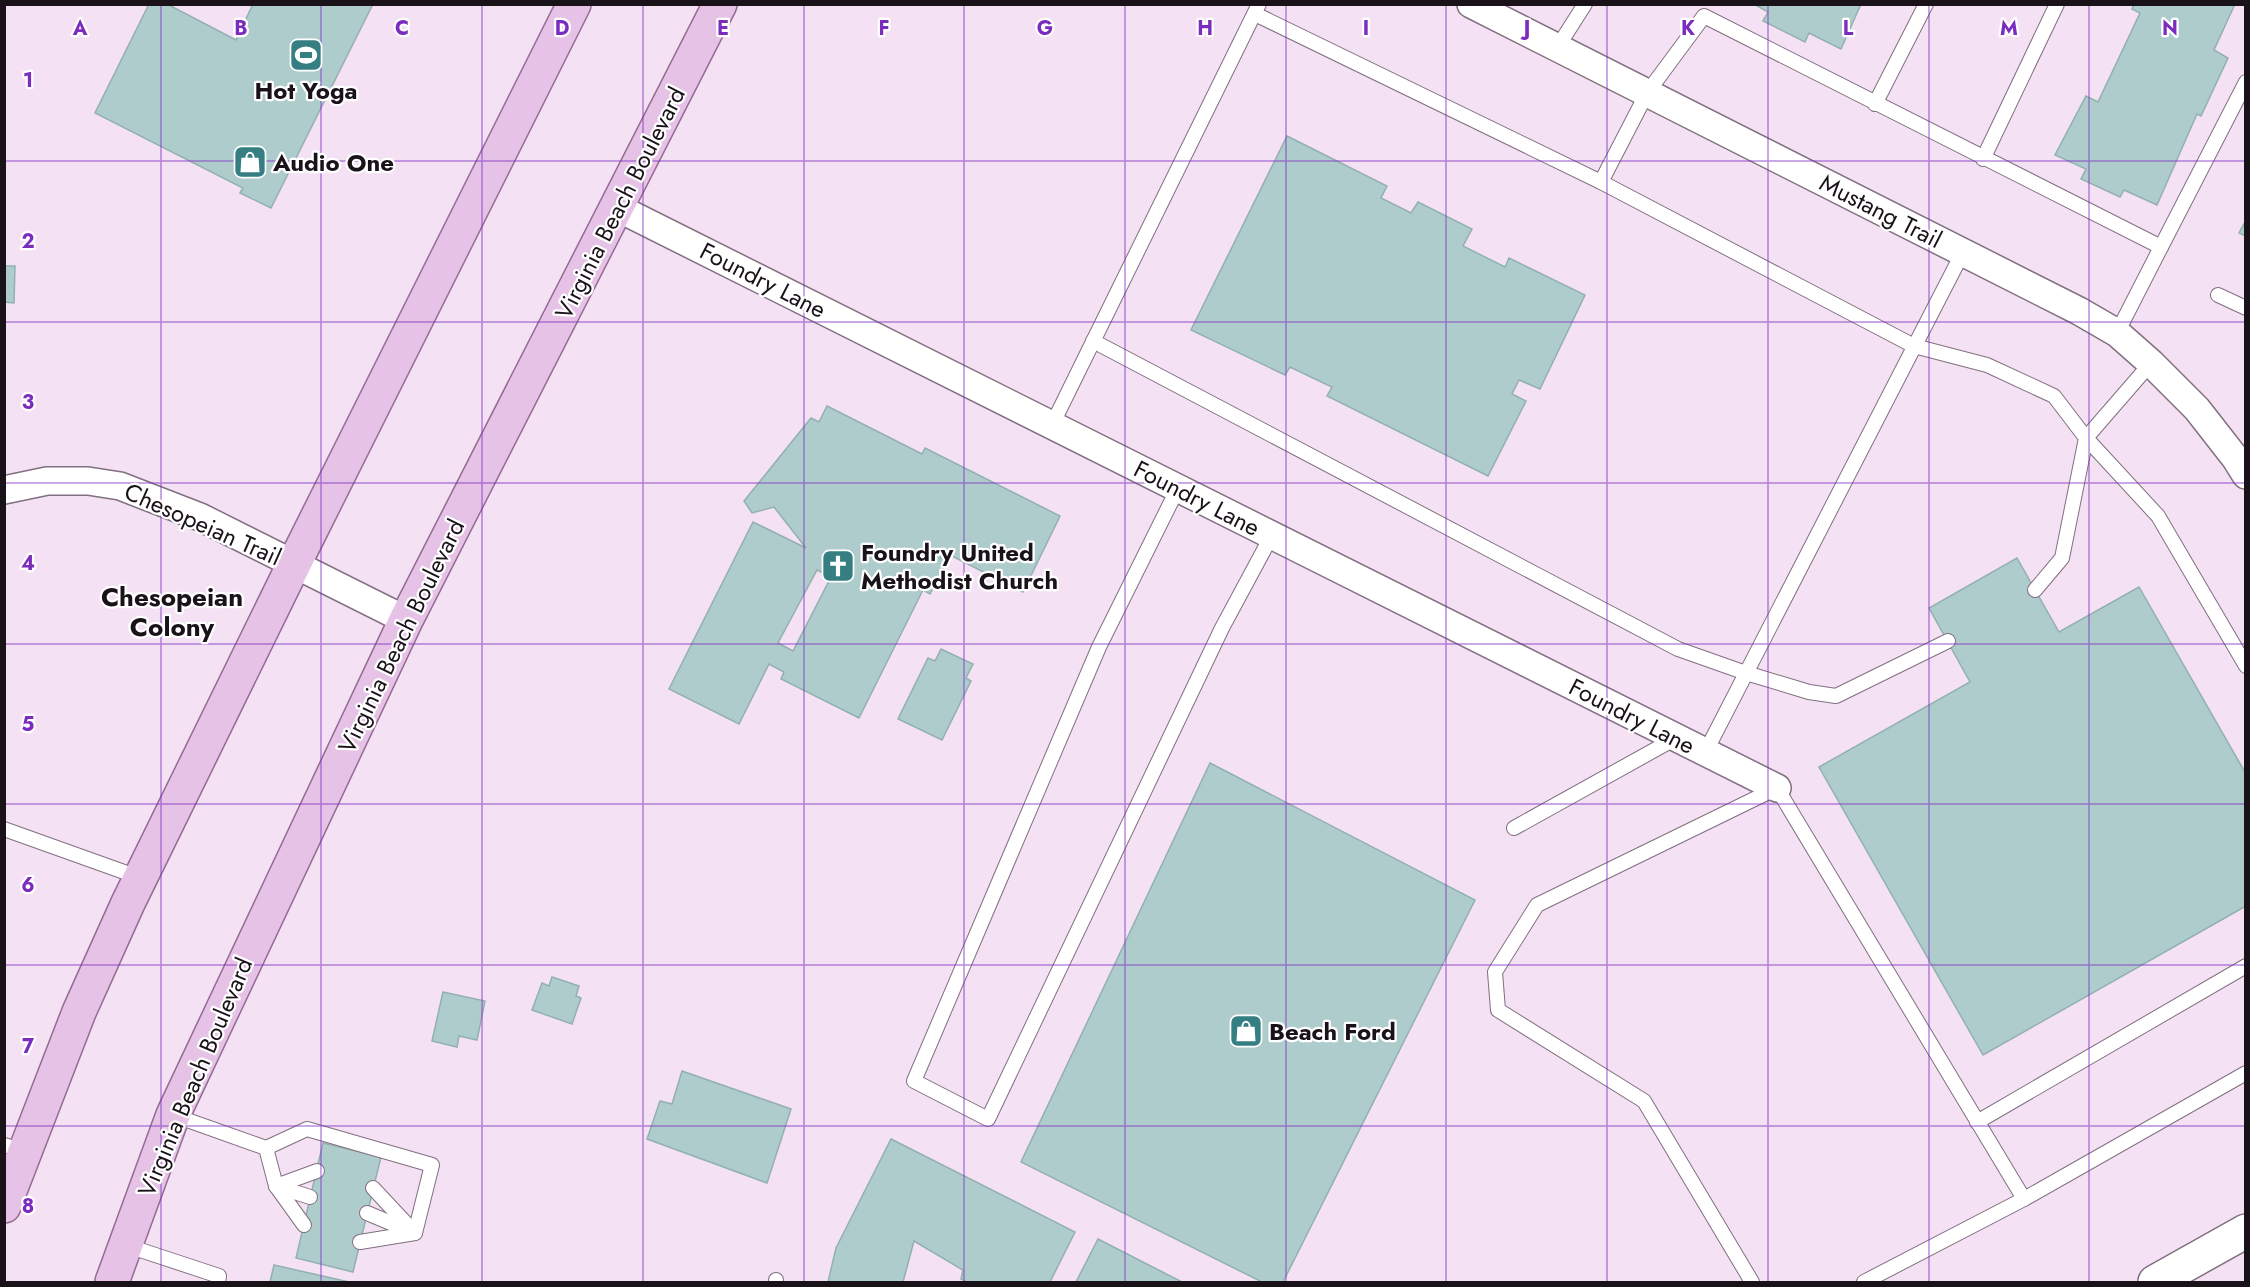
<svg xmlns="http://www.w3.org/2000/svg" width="2250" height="1287" viewBox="0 0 2250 1287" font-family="Jost,sans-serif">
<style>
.building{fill:#afcccd;stroke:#93b0b1;stroke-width:1.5;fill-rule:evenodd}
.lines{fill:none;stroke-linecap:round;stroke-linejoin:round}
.service-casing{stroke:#807080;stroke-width:16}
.minor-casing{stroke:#807080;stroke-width:30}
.tertiary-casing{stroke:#807080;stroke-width:36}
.primary-casing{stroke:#936b93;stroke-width:36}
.service{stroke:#fff;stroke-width:14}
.minor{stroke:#fff;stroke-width:27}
.tertiary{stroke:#fff;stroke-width:33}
.primary{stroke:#e6c3e6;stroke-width:33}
.grid{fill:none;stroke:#7b2cbf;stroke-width:1.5;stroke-opacity:0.55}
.labels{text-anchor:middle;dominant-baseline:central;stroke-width:4.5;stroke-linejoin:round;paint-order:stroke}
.poi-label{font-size:24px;font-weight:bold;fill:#191219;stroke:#fff;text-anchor:start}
.street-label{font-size:24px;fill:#191219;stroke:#fff}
.neighbourhood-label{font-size:26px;font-weight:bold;fill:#191219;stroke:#fff}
.grid-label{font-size:20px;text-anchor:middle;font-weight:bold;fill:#7b2cbf;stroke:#fff;stroke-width:4.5;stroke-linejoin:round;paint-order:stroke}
</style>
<rect width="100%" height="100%" fill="#f4e1f3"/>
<!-- building -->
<g class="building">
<polygon points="149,4 167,4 236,40 253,4 373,4 271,208 240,193 243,188 95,113"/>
<polygon points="1754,4 1861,4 1841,49 1809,33 1805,42 1763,21 1768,12"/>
<polygon points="2134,4 2235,4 2214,50 2228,58 2201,116 2197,114 2157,205 2124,190 2120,197 2081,179 2086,169 2055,155 2086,96 2098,102 2140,13 2132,9"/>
<polygon points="1287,136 1387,186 1381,198 1411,213 1418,202 1472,229 1463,246 1505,267 1509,258 1585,295 1540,389 1519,380 1512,394 1526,401 1488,476 1327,396 1332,387 1290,367 1285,375 1191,330"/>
<polygon points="2246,220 2246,236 2239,233"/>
<polygon points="4,266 15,266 14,303 4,302"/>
<path d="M827,406L922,454L925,448L1060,516L1023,592L944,552L940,558L947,561L930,594L923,590L859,718L781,679L784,672L769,664L739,724L669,689L753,522L806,548L774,507L752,513L744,501L811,418L819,422ZM817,570L831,577L793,651L778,643Z"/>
<polygon points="2017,558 2059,632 2139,587 2246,774 2246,906 1983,1055 1819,767 1970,682 1929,608"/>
<polygon points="941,649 973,664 966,678 971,681 942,740 898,719 928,658 935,661"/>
<polygon points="1210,763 1475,900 1283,1282 1262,1282 1021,1162"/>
<polygon points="552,977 579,986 576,996 581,998 572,1024 532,1010 542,983 549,986"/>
<polygon points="443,992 485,1001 477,1040 459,1036 457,1047 432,1041"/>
<polygon points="682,1071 791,1109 767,1183 647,1139 660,1101 672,1104"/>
<polygon points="891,1139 1075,1232 1050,1282 967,1282 961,1279 963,1270 914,1241 903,1282 828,1282 836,1248"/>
<polygon points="323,1143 381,1157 353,1272 296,1258"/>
<polygon points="1098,1239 1182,1282 1076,1282"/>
<polygon points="274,1265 349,1282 270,1282"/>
</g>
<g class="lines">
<!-- service casing -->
<g class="service-casing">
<g id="service">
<polyline points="1255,14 1601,182"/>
<polyline points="1557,48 1585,4"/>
<polyline points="1875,104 1926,4"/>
<polyline points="1983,159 2057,4"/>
<polyline points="2161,247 2246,82"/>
<polyline points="2218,295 2246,308"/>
<polyline points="1093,341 1678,649 1746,673 1809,692 1836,696 1948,641"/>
<polyline points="2151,363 2086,438 2158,516 2246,666"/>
<polyline points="1052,425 1259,4"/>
<polyline points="1178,488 1099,647 914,1081 988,1119 1222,628 1272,535"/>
<polyline points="2035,590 2062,558 2086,438 2054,396 1987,365 1914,346 1601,182 1647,93 1704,16 2161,247 2117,333"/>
<polyline points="1705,753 1963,252"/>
<polyline points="1514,828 1676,738"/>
<polyline points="4,829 141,878"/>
<polyline points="173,1115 266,1148 307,1129 432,1165 415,1233 360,1242"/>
<polyline points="1977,1122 2246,966"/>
<polyline points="4,1145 25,1151"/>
<polyline points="266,1148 276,1186 304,1225"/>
<polyline points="276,1186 317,1171"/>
<polyline points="276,1186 310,1197"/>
<polyline points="373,1188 415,1233"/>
<polyline points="2024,1199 2246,1073"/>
<polyline points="367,1213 410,1231"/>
<polyline points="125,1245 219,1276 218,1282"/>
<polyline points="776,1282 776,1280"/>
<polyline points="1752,1282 1644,1101 1498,1010 1495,972 1537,905 1777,788 2024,1199 1864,1282"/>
</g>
</g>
<!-- minor casing -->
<g class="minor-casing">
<g id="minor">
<polyline points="1471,4 2079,311 2117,333 2151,363 2197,409 2236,459 2246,475"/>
<polyline points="618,208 1777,788"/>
<polyline points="4,490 47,481 88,481 120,486 200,517 406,620"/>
</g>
</g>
<!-- tertiary casing -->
<g class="tertiary-casing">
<polyline id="tertiary" points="2155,1282 2246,1231"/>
</g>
<!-- primary casing -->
<g class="primary-casing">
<g id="primary">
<polyline points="4,1206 79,1012 128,903 294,564 574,4"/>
<polyline points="112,1282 173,1115 406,620 720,4"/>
</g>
</g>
<!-- service -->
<use href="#service" class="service"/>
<!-- minor -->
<use href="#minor" class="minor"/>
<!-- tertiary -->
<use href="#tertiary" class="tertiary"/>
<!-- primary -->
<use href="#primary" class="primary"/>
</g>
<!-- grid -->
<path class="grid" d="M161,4V1282M321,4V1282M482,4V1282M643,4V1282M804,4V1282M964,4V1282M1125,4V1282M1286,4V1282M1446,4V1282M1607,4V1282M1768,4V1282M1929,4V1282M2089,4V1282M4,161H2246M4,322H2246M4,483H2246M4,644H2246M4,804H2246M4,965H2246M4,1126H2246"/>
<!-- icons -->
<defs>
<g id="stadium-square" transform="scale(1.725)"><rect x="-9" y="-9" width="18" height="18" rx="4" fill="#357e82" stroke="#fff"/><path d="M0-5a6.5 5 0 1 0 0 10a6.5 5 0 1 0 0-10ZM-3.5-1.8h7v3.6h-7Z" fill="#fff"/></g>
<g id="shop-square" transform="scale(1.725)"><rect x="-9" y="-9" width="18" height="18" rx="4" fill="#357e82" stroke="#fff"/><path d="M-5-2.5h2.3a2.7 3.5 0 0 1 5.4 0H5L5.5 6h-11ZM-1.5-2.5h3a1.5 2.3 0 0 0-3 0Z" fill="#fff"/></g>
<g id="church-square" transform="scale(1.725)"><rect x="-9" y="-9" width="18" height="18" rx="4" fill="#357e82" stroke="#fff"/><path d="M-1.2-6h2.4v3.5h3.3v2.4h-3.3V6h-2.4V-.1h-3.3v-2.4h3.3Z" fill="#fff"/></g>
</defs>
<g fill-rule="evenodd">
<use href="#stadium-square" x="306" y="55"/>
<use href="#shop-square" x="250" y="162"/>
<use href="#church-square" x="838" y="566"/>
<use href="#shop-square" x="1246" y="1031"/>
</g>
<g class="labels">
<!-- poi labels -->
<g class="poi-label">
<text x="306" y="90" text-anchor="middle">Hot Yoga</text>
<text x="273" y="162">Audio One</text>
<text x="861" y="552">Foundry United<tspan x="861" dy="28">Methodist Church</tspan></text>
<text x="1269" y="1031">Beach Ford</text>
</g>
<!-- street labels -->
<g class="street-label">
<text transform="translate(620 203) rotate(-63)">Virginia Beach Boulevard</text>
<text transform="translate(1881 211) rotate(27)">Mustang Trail</text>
<text transform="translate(763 280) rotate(27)">Foundry Lane</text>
<text transform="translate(1197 498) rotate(27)">Foundry Lane</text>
<text transform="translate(203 524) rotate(24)">Chesopeian Trail</text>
<text transform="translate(401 636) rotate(-64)">Virginia Beach Boulevard</text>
<text transform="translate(1632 716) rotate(27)">Foundry Lane</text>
<text transform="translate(195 1077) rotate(-67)">Virginia Beach Boulevard</text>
</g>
<!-- neighbourhood labels -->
<g class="neighbourhood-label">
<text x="172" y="597">Chesopeian<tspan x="172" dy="30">Colony</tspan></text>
</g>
</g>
<g class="grid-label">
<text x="80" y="35">A</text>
<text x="241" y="35">B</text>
<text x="402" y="35">C</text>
<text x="562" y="35">D</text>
<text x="723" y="35">E</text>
<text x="884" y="35">F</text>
<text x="1045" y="35">G</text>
<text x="1205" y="35">H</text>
<text x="1366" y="35">I</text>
<text x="1527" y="35">J</text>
<text x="1688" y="35">K</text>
<text x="1848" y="35">L</text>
<text x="2009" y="35">M</text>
<text x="2170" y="35">N</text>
<text x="28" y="87">1</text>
<text x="28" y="248">2</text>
<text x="28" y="409">3</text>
<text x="28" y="570">4</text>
<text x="28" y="731">5</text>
<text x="28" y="892">6</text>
<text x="28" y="1053">7</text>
<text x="28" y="1213">8</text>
</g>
<!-- border -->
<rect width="2250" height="1287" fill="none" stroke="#191219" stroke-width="12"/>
</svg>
